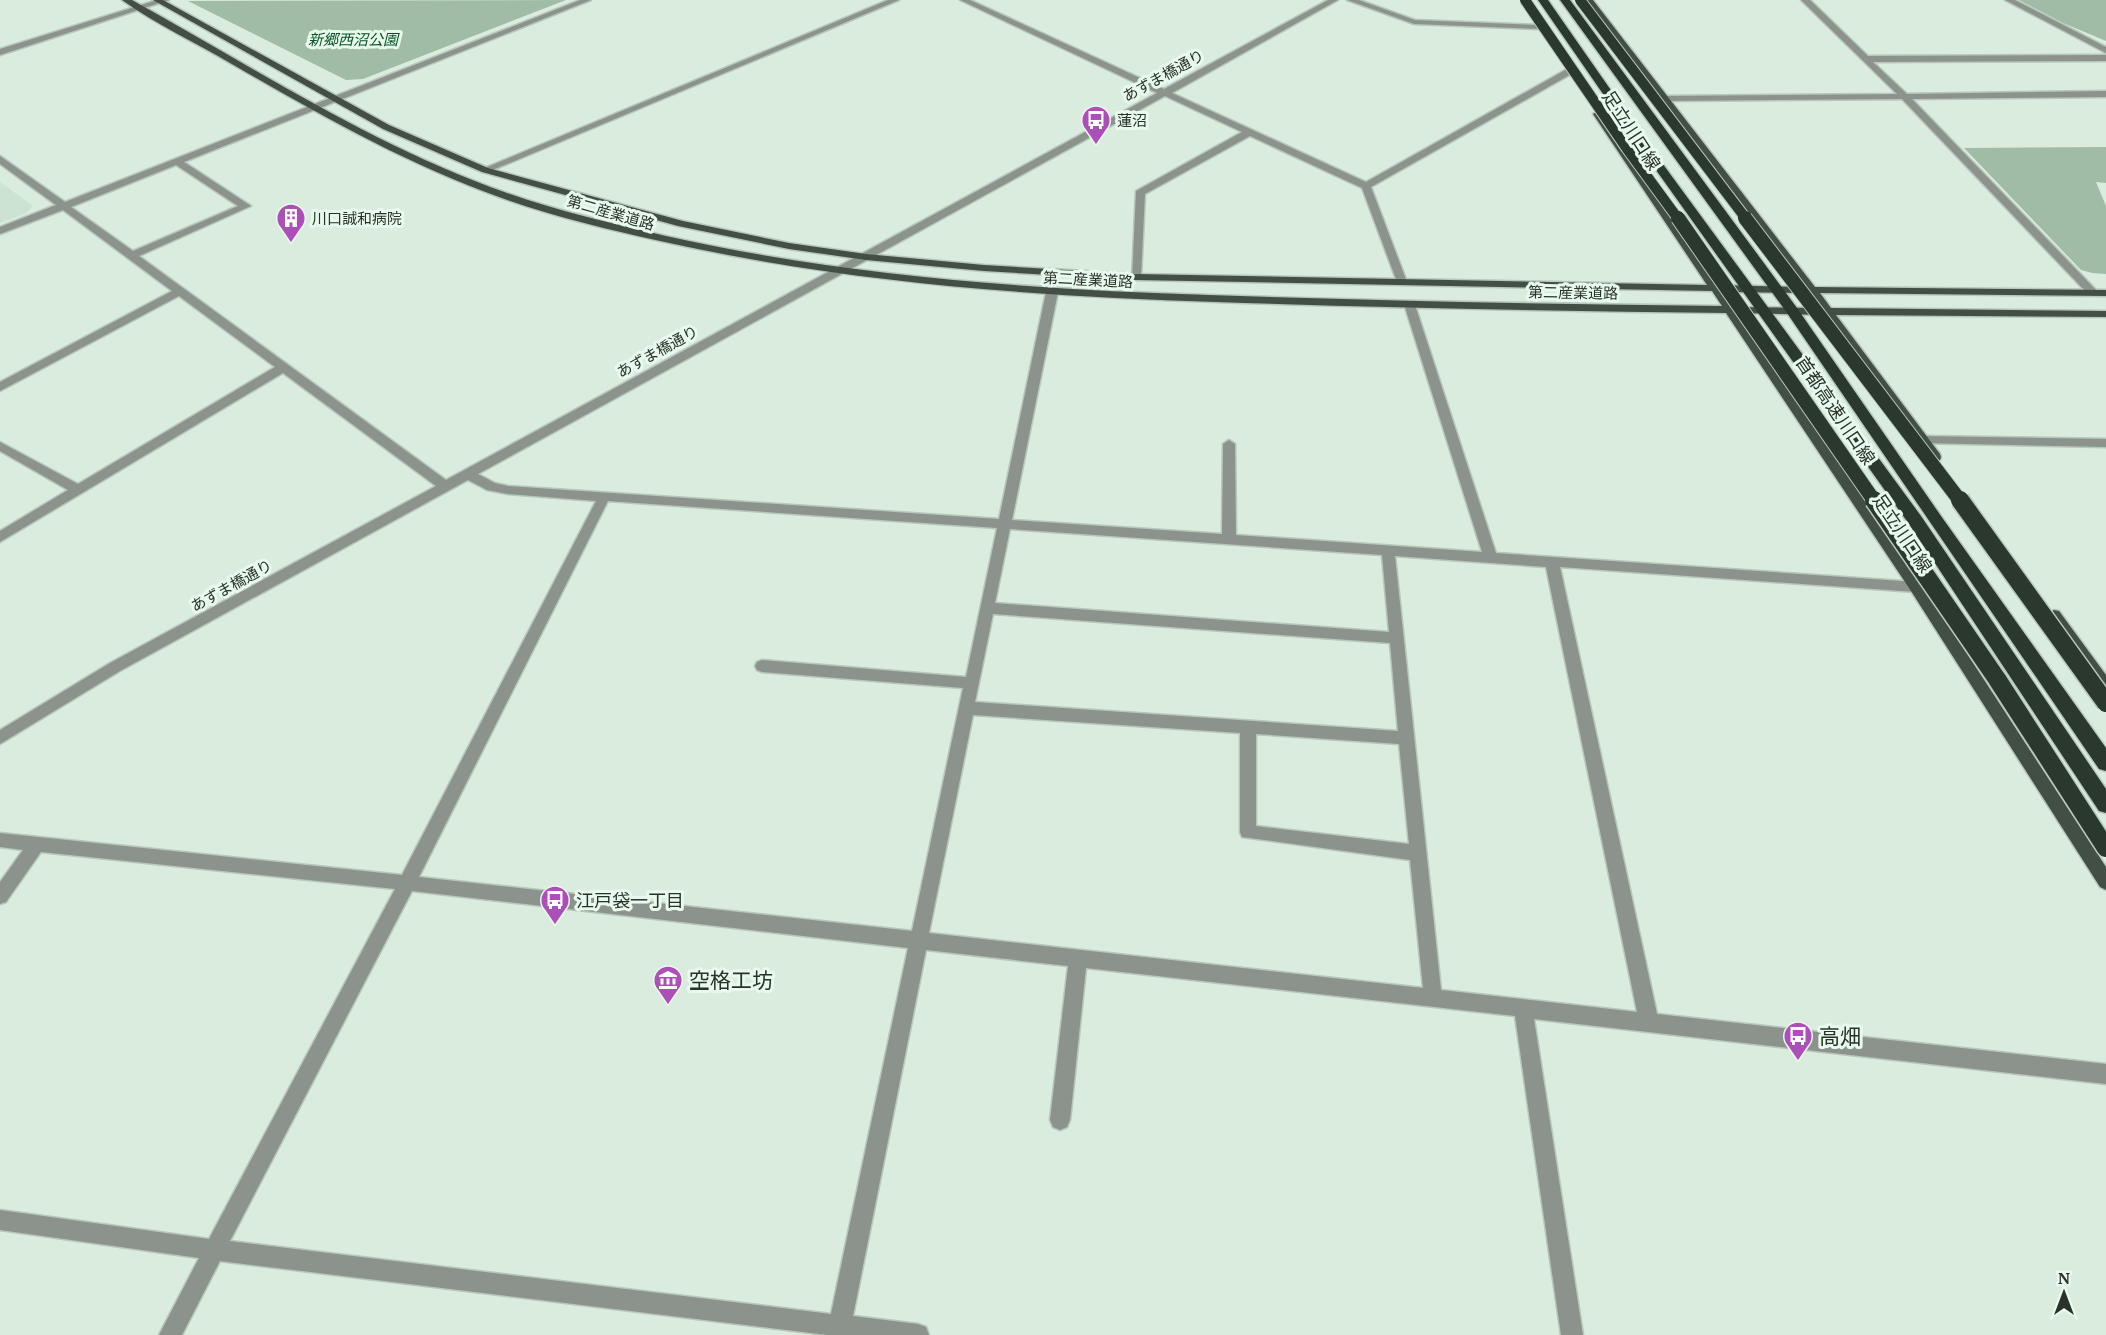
<svg xmlns="http://www.w3.org/2000/svg" width="2106" height="1335" viewBox="0 0 2106 1335" font-family="'PT Serif','Noto Sans JP',serif">
<style>
.built{fill:#cbe3d0}
.green{fill:#a0bca6}
.lines{fill:none;stroke-linecap:round;stroke-linejoin:round}
.minor-casing{stroke:#b7c7ba;stroke-width:3}
.major-casing{stroke:#b7c7ba;stroke-width:3}
.highway-casing{stroke:#b7c7ba;stroke-width:3}
.minor{fill:#8c938d;fill-rule:evenodd}
.major{fill:#434f45;fill-rule:evenodd}
.highway{fill:#2a382d;fill-rule:evenodd}
.highway-bridge-far2-casing{stroke:#b7c7ba;stroke-width:12;stroke-linecap:butt}
.highway-bridge-far1-casing{stroke:#b7c7ba;stroke-width:16;stroke-linecap:butt}
.highway-bridge-casing{stroke:#b7c7ba;stroke-width:21;stroke-linecap:butt}
.highway-bridge-far2{stroke:#2a382d;stroke-width:10}
.highway-bridge-far1{stroke:#2a382d;stroke-width:14}
.highway-bridge{stroke:#2a382d;stroke-width:18}
.labels{text-anchor:middle;dominant-baseline:central;stroke-width:6;stroke-linejoin:round;paint-order:stroke}
.far-park-label{font-size:15px;font-style:italic;fill:#0a5227;stroke:#e8faeb}
.far-street-label{font-size:15px;fill:#2a312b;stroke:#e8faeb}
.far-poi-label{font-size:15px;fill:#2a312b;stroke:#e8faeb;text-anchor:start}
.street-label{font-size:18px;fill:#2a312b;stroke:#e8faeb}
.poi-label{font-size:18px;fill:#2a312b;stroke:#e8faeb;text-anchor:start}
.near-poi-label{font-size:21px;fill:#2a312b;stroke:#e8faeb;text-anchor:start}
</style>
<rect width="100%" height="100%" fill="#daecde"/>
<!-- built -->
<polygon class="built" points="0,182 33,206 26,213 0,223"/>
<!-- green -->
<g class="green">
<polygon points="566,0 363,79 346,80 188,1"/>
<polygon points="2019,0 2106,0 2106,41 2063,23"/>
<polygon points="2106,147 2106,183 2096,182 2106,206 2106,274 2092,273 2081,270 1964,148"/>
</g>
<g class="lines">
<!-- minor casing -->
<g class="minor-casing">
<g id="minor">
<polygon points="157,0 169,0 0,55 0,49"/>
<path d="M580,0H591L184,162L251,206L139,256L446,480L1157,93L960,0H970L1164,89L1328,0H1338L1172,93L1366,182L1567,69H1573V73L1371,187L1407,282L1406,284H1398L1397,282L1362,188L1250,136L1145,194L1141,277L1140,279H1132L1136,191L1242,132L1165,96L478,474L495,483L508,486L999,519L1046,292L1052,289L1058,292L1012,520L1222,534L1223,444L1229,440L1235,444L1236,535L1482,552L1404,304L1406,302H1414L1496,553L1916,582L1923,587L1916,592L1560,567L1657,1014L2106,1064V1084L1534,1019L1583,1335H1561L1515,1016L1086,968L1070,1120L1067,1127L1060,1130L1053,1127L1050,1120L1068,966L926,950L853,1316L918,1324L926,1327L929,1335H827L220,1261L182,1335H159L199,1258L0,1230V1210L209,1239L395,889L41,852L6,902L0,904V882L23,850L0,847V833L402,875L596,501L508,494L487,490L468,480L120,671L0,744V730L110,663L436,486L283,373L0,542V531L68,490L0,451V442L78,484L275,367L179,296L0,391V382L172,291L63,210L0,234V227L56,205L0,164V156L65,202ZM176,165L238,206L133,251L71,207ZM608,501L997,528L966,677L762,660L757,662L755,666L757,670L762,672L963,688L912,931L419,877ZM1010,529L1382,555L1389,632L995,603ZM1395,556L1546,567L1637,1012L1441,990ZM993,614L1390,643L1398,731L975,702ZM973,715L1240,733V832L1242,837L1410,860L1423,988L929,933ZM1256,734L1399,744L1409,844L1256,826ZM412,891L908,948L831,1314L230,1241Z"/>
<polygon points="888,0 899,0 488,172 480,170"/>
<polygon points="1347,0 1359,0 1415,20 1539,25 1543,27 1539,29 1414,24"/>
<polygon points="1801,0 1810,0 1868,56 2106,55 2106,61 1873,62 1907,94 2106,91 2106,97 1912,99 2097,291 2097,295 2089,295 1902,99 1662,101 1660,99 1665,96 1897,94"/>
<polygon points="2005,0 2015,0 2106,47 2106,53"/>
<polygon points="1923,436 2106,439 2106,447 1919,443 1917,440 1919,437"/>
</g>
</g>
<!-- major casing -->
<g class="major-casing">
<g id="major">
<path d="M122,0H132C255,68 373,146 507,193C558,211 613,224 666,236C844,276 1027,289 1209,295C1379,301 1551,304 1722,306L1712,291L1136,280L984,271L866,260L789,249L678,226L482,172L383,129L153,0H163L389,125L488,168L683,221L789,243L866,254L984,265L1136,274L1707,285L1593,114L1598,111L1601,112L1719,285L1804,287L1585,0H1593L1815,287L2106,290V296L1820,293L1831,308L2106,311V317L1836,315L1940,454L1941,457L1940,460H1930L1825,315L1738,313L1921,583L2106,867V890L2100,887L1911,591L1726,313C1556,311 1386,308 1216,302C1029,296 843,282 660,241C606,229 551,216 499,197C404,163 317,113 230,63C195,42 155,24 122,0ZM1723,292L1809,293L1820,308L1733,307Z"/>
<polygon points="2054,610 2059,611 2106,675 2106,692 2101,690 2049,619 2047,615"/>
</g>
</g>
<!-- highway casing -->
<g class="highway-casing">
<g id="highway">
<polygon points="1538,0 1548,0 1654,152 1921,516 2106,789 2106,813 2099,811 1909,524 1646,156"/>
<polygon points="1560,0 1570,0 1797,308 1941,516 2106,748 2106,771 2099,769 1787,313"/>
</g>
</g>
<!-- minor -->
<use href="#minor" class="minor"/>
<!-- major -->
<use href="#major" class="major"/>
<!-- highway -->
<use href="#highway" class="highway"/>
<!-- highway-bridge-far2 casing -->
<g class="highway-bridge-far2-casing">
<g id="highway-bridge-far2">
<polyline points="1525,0 1627,149 1679,220"/>
<polyline points="1580,0 1747,220"/>
</g>
</g>
<!-- highway-bridge-far1 casing -->
<g class="highway-bridge-far1-casing">
<g id="highway-bridge-far1">
<polyline points="1678,218 1875,502"/>
<polyline points="1745,218 1961,502"/>
</g>
</g>
<!-- highway-bridge casing -->
<g class="highway-bridge-casing">
<g id="highway-bridge">
<polyline points="1874,500 1997,679 2106,848"/>
<polyline points="1960,500 2106,703"/>
</g>
</g>
<!-- highway-bridge-far2 -->
<use href="#highway-bridge-far2" class="highway-bridge-far2"/>
<!-- highway-bridge-far1 -->
<use href="#highway-bridge-far1" class="highway-bridge-far1"/>
<!-- highway-bridge -->
<use href="#highway-bridge" class="highway-bridge"/>
</g>
<!-- icons -->
<defs>
<g id="bus-pin" transform="scale(1.5)"><path d="M0 17L-7.5 6A9.5 9.5 0 1 1 7.5 6Z" fill="#ad4fb9" stroke="#e8faeb"/><path d="M-5-6H5V4H4V6H2V4H-2V6H-4V4H-5ZM-3.5-4V0h7V-4ZM-3.5 1.2v1.5H-2V1.2ZM2 1.2v1.5H3.5V1.2Z" fill="#fff"/></g>
<g id="building-pin" transform="scale(1.5)"><path d="M0 17L-7.5 6A9.5 9.5 0 1 1 7.5 6Z" fill="#ad4fb9" stroke="#e8faeb"/><path d="M-4-6H4V6H1V3H-1V6H-4ZM-2.5-4.3h1.7v1.8h-1.7ZM.8-4.3h1.7v1.8H.8ZM-2.5-1h1.7V.8h-1.7ZM.8-1h1.7V.8H.8Z" fill="#fff"/></g>
<g id="museum-pin" transform="scale(1.5)"><path d="M0 17L-7.5 6A9.5 9.5 0 1 1 7.5 6Z" fill="#ad4fb9" stroke="#e8faeb"/><path d="M0-6L6-3V-2H-6V-3ZM-5-1h2V3h-2ZM-1-1h2V3h-2ZM3-1h2V3H3ZM-6 4H6V6H-6Z" fill="#fff"/></g>
</defs>
<g fill-rule="evenodd">
<use href="#bus-pin" x="1096" y="120"/>
<use href="#building-pin" x="291" y="218"/>
<use href="#bus-pin" x="555" y="900"/>
<use href="#museum-pin" x="668" y="980"/>
<use href="#bus-pin" x="1798" y="1036"/>
</g>
<g class="labels">
<!-- far-park labels -->
<g class="far-park-label">
<text x="353" y="39">新郷西沼公園</text>
</g>
<!-- far-street labels -->
<g class="far-street-label">
<text transform="translate(1163 75) rotate(-29)">あずま橋通り</text>
<text transform="translate(611 212) rotate(16)">第二産業道路</text>
<text transform="translate(1088 279) rotate(3)">第二産業道路</text>
<text transform="translate(1573 292) rotate(1)">第二産業道路</text>
<text transform="translate(657 351) rotate(-29)">あずま橋通り</text>
<text transform="translate(231 585) rotate(-29)">あずま橋通り</text>
</g>
<!-- far-poi labels -->
<g class="far-poi-label">
<text x="1117" y="120">蓮沼</text>
<text x="312" y="218">川口誠和病院</text>
</g>
<!-- street labels -->
<g class="street-label">
<text transform="translate(1632 130) rotate(57)">足立川口線</text>
<text transform="translate(1836 410) rotate(56)">首都高速川口線</text>
<text transform="translate(1903 533) rotate(56)">足立川口線</text>
</g>
<!-- poi labels -->
<g class="poi-label">
<text x="576" y="900">江戸袋一丁目</text>
</g>
<!-- near-poi labels -->
<g class="near-poi-label">
<text x="689" y="980">空格工坊</text>
<text x="1819" y="1036">高畑</text>
</g>
</g>
<!-- north arrow -->
<g transform="translate(2064 1293)" stroke="#e8faeb" stroke-width="4.5" paint-order="stroke">
<path d="M0-4.5L10 22L0 15L-10 22Z" fill="#2a312b"/>
<text y="-9" font-size="16" font-weight="bold" text-anchor="middle" fill="#2a312b">N</text>
</g>
</svg>
